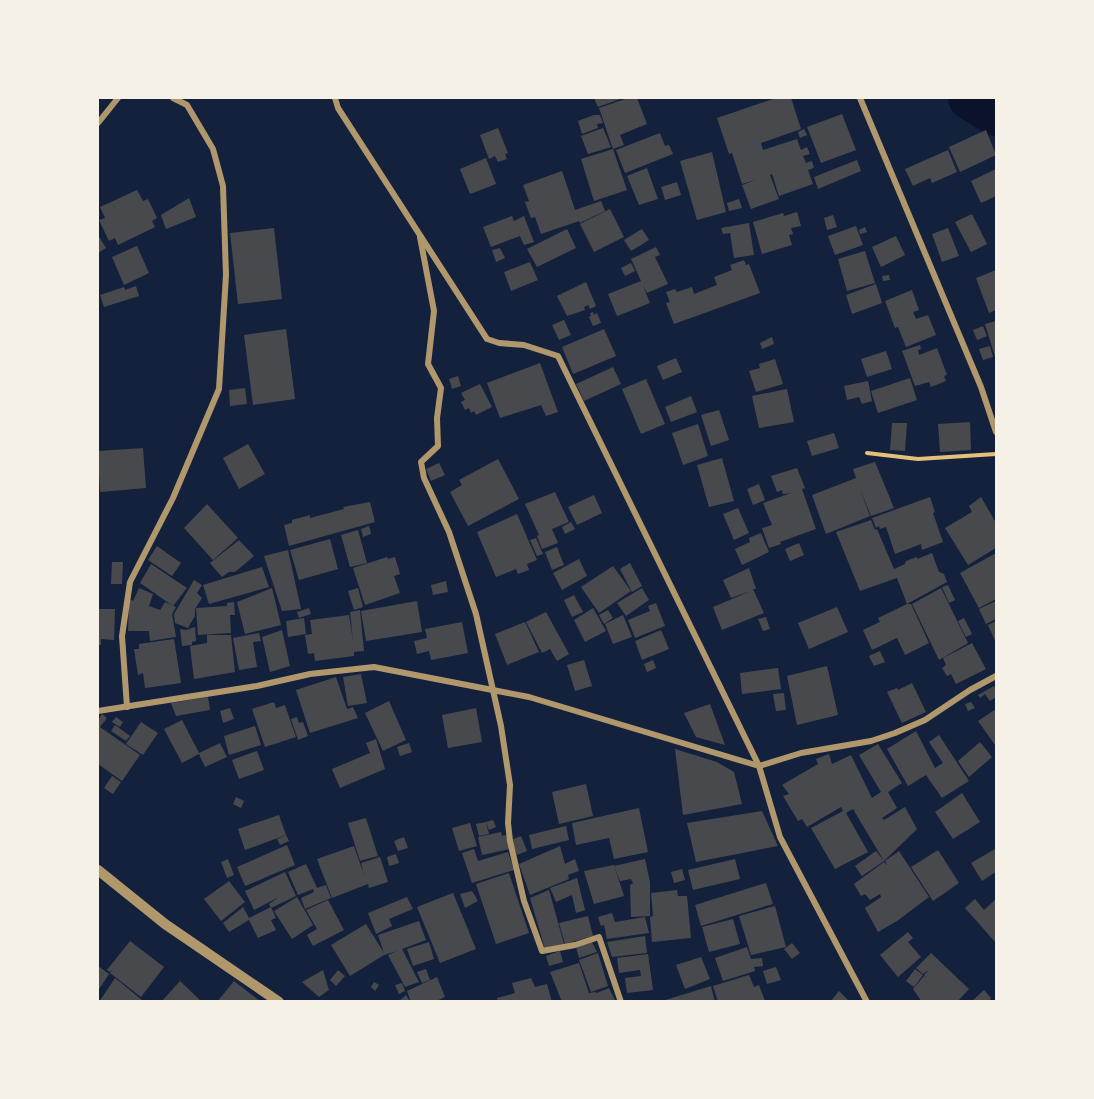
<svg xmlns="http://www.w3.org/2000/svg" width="1094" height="1099" viewBox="0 0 1094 1099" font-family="'DejaVu Sans',sans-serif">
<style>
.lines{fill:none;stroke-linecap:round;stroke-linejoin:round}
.river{stroke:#0b132b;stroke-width:44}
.building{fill:#48494c}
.path{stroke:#e5c07b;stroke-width:4}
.minor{stroke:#b1986c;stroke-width:6}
.tertiary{stroke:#b1986c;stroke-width:10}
</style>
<rect width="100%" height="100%" fill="#14213d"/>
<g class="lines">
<!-- river -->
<polyline class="river" points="970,98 996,114"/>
</g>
<!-- building -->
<g class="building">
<polygon points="594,98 623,98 598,107"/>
<polygon points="628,98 637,98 647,124 620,135 624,145 613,149 599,108"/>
<polygon points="776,98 791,98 801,129 761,143 763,150 797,139 801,150 807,147 810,154 803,156 806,163 812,161 814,168 808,170 813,184 779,196 772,174 770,175 779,199 751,209 742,185 756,180 742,184 732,153 729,154 717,118"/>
<polygon points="842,114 856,150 821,163 807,127"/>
<polygon points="594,115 600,115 603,123 597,124 598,128 582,134 578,121"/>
<polygon points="498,128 508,153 505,154 507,159 498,162 495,156 489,159 480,135"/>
<polygon points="603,128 611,147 588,154 581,136"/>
<polygon points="804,129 807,135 800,138 798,132"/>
<polygon points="986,130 996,155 960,172 949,147"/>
<polygon points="660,133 665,146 669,145 673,154 625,173 616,150"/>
<polygon points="613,149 627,190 594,201 581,159"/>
<polygon points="948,150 957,172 932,183 930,178 913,186 905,169"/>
<polygon points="712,152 726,212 697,220 680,161"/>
<polygon points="486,158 496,184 470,194 460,169"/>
<polygon points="857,160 861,171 818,189 814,177"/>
<polygon points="647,168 658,199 639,205 627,176"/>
<polygon points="996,169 996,196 981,203 971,181"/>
<polygon points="562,171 575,210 601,201 605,211 580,223 579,221 541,234 535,217 531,218 525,202 529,201 523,185"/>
<polygon points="677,182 681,195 665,200 661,187"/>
<polygon points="137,190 143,201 148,199 157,218 152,221 155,227 118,245 115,238 109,241 99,220 105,218 100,207"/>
<polygon points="189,198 196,217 166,229 161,215"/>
<polygon points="739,199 742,208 729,211 727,203"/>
<polygon points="610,209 624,237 594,252 580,224"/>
<polygon points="797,212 801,226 791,228 793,234 789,235 792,245 762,254 753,222 783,213 784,216"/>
<polygon points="972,214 987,244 971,252 955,222"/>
<polygon points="833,215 837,227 827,230 824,218"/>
<polygon points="512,216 514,221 524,216 534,242 524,245 520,236 491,247 483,227"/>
<polygon points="749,223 754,255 734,258 730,233 723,234 721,228"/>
<polygon points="856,226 863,245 835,255 828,236"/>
<polygon points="865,227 867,232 860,234 859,230"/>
<polygon points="274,228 282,299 238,304 230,233"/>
<polygon points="948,228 959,256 942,262 932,234"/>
<polygon points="567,229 576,248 537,267 527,249"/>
<polygon points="642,229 649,240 631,251 624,240"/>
<polygon points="98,235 106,248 98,253"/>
<polygon points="896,236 905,255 881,267 872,247"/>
<polygon points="137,246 149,273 124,285 112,257"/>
<polygon points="656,247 660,255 655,257 668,284 647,293 643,286 650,303 617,316 608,294 641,281 631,259"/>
<polygon points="500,248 505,258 496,262 492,250"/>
<polygon points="865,251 875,283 847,291 838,259"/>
<polygon points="744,260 746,265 749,264 760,293 674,324 666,303 670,302 666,292 675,289 677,292 692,287 694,294 717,285 714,277 732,270 730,265"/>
<polygon points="530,262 538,280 511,291 504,272"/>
<polygon points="631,263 635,271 625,276 621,268"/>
<polygon points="996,270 996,310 989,313 976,278"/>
<polygon points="889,275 890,280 883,281 882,276"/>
<polygon points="586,282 596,306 590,309 588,305 584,307 585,310 567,316 557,296"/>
<polygon points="876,284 882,303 852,314 846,295"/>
<polygon points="136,286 139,296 104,307 100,295 124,287 125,290"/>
<polygon points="912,290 919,310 913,312 916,319 928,315 936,335 906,347 898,327 895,328 885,301"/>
<polygon points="593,312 594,315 597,313 601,323 593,326 589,317 591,316 590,313"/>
<polygon points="564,320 571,335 559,340 552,325"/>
<polygon points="996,321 996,360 985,324"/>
<polygon points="983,326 987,336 977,340 973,330"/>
<polygon points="286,329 295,399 253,405 244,335"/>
<polygon points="604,329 616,356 573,374 562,347"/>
<polygon points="772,337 774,344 762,349 760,343"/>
<polygon points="920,345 921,349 918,350 919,355 937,348 947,375 944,376 946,381 931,387 929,382 915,386 902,351"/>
<polygon points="990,346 993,357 983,360 979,349"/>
<polygon points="886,351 892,369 867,377 861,359"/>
<polygon points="676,358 682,372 663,380 657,366"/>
<polygon points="775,359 783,384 756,392 749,371 760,368 759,364"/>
<polygon points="540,363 558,412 546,416 541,405 500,418 487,383"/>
<polygon points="613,367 621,384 584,401 576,384"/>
<polygon points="458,376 461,386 452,389 449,379"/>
<polygon points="910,378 917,400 878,413 871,391"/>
<polygon points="646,379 665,424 641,434 622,389"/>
<polygon points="868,381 872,401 862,404 859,397 847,400 844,386"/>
<polygon points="480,384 492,407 476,415 474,411 471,413 469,408 465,410 461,402 465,400 461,393"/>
<polygon points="245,388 247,404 230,406 229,390"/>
<polygon points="787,389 794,422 759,428 752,396"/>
<polygon points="691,396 697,412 671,422 665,407"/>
<polygon points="719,410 729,440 711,446 701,415"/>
<polygon points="970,422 971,450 940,452 938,424"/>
<polygon points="892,423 907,423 905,451 890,450"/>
<polygon points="698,424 708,456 683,465 672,433"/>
<polygon points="834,433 839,448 812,456 807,441"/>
<polygon points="248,444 265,474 239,489 223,458"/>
<polygon points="143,448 146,488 100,492 98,451"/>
<polygon points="722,458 734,501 709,507 697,465"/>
<polygon points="498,459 519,499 468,526 450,492 462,485 459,480"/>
<polygon points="875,462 894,508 871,516 860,489 870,516 826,534 812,495 856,478 853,469"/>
<polygon points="439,463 445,475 431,481 426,469"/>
<polygon points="797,468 805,488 802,489 816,529 780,542 781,544 769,548 762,528 772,525 763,503 791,493 783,494 782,490 777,492 771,476"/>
<polygon points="759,484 765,500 753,505 747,489"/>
<polygon points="555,492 569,522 552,529 558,543 542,549 537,536 539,535 525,504"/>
<polygon points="594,495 602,513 577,525 568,507"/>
<polygon points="930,497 935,512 933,513 943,542 922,550 921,544 895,554 886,527 880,529 879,526 876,528 872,518"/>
<polygon points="981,497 996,523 996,548 968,565 945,528 972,512 969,506"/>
<polygon points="370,502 375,522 289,546 284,525 292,523 292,520 310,515 310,518 344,509 343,507"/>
<polygon points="207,504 238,538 213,560 184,528"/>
<polygon points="738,508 749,533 734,540 723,514"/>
<polygon points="517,514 537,560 527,564 529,570 518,574 516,569 496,577 477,532"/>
<polygon points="871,520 875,530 877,529 894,569 905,564 906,561 917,557 917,559 932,553 939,572 944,574 947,582 907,604 911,604 929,643 905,655 897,638 872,650 863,630 880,622 878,618 907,604 897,578 860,591 836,532"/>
<polygon points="571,522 575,529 565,534 562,527"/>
<polygon points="369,526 371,534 363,537 361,529"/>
<polygon points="358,530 367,563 350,567 341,535"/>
<polygon points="761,533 769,552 742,565 735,549 750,542 749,538"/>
<polygon points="536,538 543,554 537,556 530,540"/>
<polygon points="330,539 338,569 299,580 290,550"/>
<polygon points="239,540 254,556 235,572 229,572 222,577 210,563"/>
<polygon points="799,543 804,555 790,561 785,549"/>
<polygon points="157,546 181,563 172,576 148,560"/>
<polygon points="557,547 564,565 552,570 545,552"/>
<polygon points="288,550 301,609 282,611 264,556"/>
<polygon points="996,553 996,599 979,608 960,573"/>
<polygon points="387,557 388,559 395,557 400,574 394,576 400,593 365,605 353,568"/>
<polygon points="579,559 587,576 562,590 553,573"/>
<polygon points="112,562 123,562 122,584 111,584"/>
<polygon points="630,563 642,586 632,592 620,569"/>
<polygon points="151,564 187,588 173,606 140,583"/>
<polygon points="613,566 631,591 599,613 581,587"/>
<polygon points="262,567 269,587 209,604 203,585"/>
<polygon points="749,568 756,589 753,589 764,613 722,630 713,607 751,591 731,598 723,580"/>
<polygon points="194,580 202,585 197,593 202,598 195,609 195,616 188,628 175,623 174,614"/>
<polygon points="446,581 448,592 433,595 431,585"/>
<polygon points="948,585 955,600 949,603 942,587"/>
<polygon points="139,588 153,594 149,606 160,610 165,602 176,607 172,614 176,637 150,641 149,631 128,631 129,599 133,601"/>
<polygon points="272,588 281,625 245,634 237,602"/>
<polygon points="358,588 363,607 354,610 348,591"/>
<polygon points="642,588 649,600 626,616 617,603"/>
<polygon points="941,588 968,643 939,660 912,604"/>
<polygon points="574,595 583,612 572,617 564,600"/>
<polygon points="417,601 422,632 366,641 361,611"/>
<polygon points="996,601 996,619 986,624 979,609"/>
<polygon points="234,602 235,615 230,615 231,633 198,635 196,608 227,606 227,603"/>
<polygon points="656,603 665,626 635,638 628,620 650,611 648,606"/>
<polygon points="837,607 848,632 809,649 798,623"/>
<polygon points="309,608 311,614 299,618 297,612"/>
<polygon points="593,608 606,631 585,642 574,620"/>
<polygon points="98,609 115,609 114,640 101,639 101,645 98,645"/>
<polygon points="360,610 364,651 354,652 354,656 315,661 314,653 308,654 305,635 312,634 310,620 349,615 353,641 350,612"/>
<polygon points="608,610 613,618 604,624 599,615"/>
<polygon points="546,612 569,654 557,661 550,649 542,653 526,622"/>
<polygon points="623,615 632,637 613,644 605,624"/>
<polygon points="766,617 770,629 763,631 758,619"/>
<polygon points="304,618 306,634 288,637 286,621"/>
<polygon points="964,618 972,634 966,637 958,621"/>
<polygon points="996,621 996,643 988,625"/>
<polygon points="462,622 468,653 431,660 429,651 417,654 414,641 427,638 425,629"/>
<polygon points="525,622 539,652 507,665 495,634"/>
<polygon points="195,627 196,641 192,642 192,645 182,646 180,629 186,630"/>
<polygon points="282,630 290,666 270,672 262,637"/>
<polygon points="661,630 669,649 642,660 635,641"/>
<polygon points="259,633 261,641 253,642 257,667 239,670 233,638"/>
<polygon points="207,635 231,635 235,672 194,679 190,646 207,643"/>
<polygon points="174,639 181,683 145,688 143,673 138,675 134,649 139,649 139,644"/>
<polygon points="972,643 986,669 956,684 951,674 947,676 942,668 946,665 943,658"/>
<polygon points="880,651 885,662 874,666 869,656"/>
<polygon points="584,660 592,686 575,691 567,665"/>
<polygon points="653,660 656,668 647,672 644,664"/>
<polygon points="827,666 838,715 797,725 787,676"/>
<polygon points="778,668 781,689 742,694 740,673"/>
<polygon points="361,674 367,703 348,706 343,677"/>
<polygon points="336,677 347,709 353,707 358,718 310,733 296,690"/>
<polygon points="912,683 926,712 902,723 887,692 897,688 898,690"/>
<polygon points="994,686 996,691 996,697 990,701 985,694 980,698 978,695"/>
<polygon points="784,693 786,710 776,711 773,694"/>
<polygon points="208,697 210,710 176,716 171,703"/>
<polygon points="389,701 406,740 383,751 365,713"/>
<polygon points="274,702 276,708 285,705 296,737 265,747 252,709"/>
<polygon points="971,702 975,708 968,711 965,704"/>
<polygon points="710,704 725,745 696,737 684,713"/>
<polygon points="230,708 234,719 223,723 220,711"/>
<polygon points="476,708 482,742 448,748 442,715"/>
<polygon points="996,709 996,744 995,745 978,721"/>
<polygon points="102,714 107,718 100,727 140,755 122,781 98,764 98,720"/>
<polygon points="116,717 123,722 120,727 112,722"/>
<polygon points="297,717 299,723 303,722 308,736 298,740 291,719"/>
<polygon points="182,720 199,753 220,743 227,757 205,767 199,754 182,763 164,729"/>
<polygon points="141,722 158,733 143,755 126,744"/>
<polygon points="115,725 130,736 126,741 111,731"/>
<polygon points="255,726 261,745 229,755 224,736"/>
<polygon points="916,731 935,768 943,763 929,742 939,735 969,781 942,798 926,775 908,786 887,749"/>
<polygon points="376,739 385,769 340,788 332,769 370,753 366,743"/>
<polygon points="980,742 992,757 969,777 958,761"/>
<polygon points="409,743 412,752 400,756 397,747"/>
<polygon points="878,744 902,783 888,792 897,808 882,818 884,820 905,807 917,829 884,861 853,809 846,813 868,852 835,869 811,828 843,811 841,807 807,827 802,819 798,821 783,796 789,794 782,785 818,764 816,759 829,754 832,764 851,755 872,798 881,792 859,755"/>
<polygon points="675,749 717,762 734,772 742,804 683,815"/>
<polygon points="257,751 264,770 239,779 232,760"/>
<polygon points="112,776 121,782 113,794 104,788"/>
<polygon points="586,784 593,816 559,824 552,792"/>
<polygon points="962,793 980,822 953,839 935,812"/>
<polygon points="236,797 244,801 241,808 233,804"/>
<polygon points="639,808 648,852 614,859 609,838 576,845 572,823"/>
<polygon points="762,811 778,846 696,862 687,823"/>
<polygon points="279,815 286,835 245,850 238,829"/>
<polygon points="366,818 378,856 360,861 348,823"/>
<polygon points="493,820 496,827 489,830 486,822"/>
<polygon points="486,822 489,834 479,836 476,824"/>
<polygon points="470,823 477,846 459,851 452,828"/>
<polygon points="566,826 569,840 532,849 529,835"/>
<polygon points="501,832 502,836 506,835 510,849 482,855 478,837"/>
<polygon points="286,835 289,841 280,845 277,839"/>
<polygon points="521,836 527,851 517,855 511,840"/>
<polygon points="404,837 408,848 398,851 394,841"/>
<polygon points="287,845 295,865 245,886 237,867"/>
<polygon points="354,846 364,875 361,863 380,857 388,882 369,888 368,884 332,898 317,859"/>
<polygon points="560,846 565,864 575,859 579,871 568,875 569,879 530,895 519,864"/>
<polygon points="474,849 478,861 508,852 514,870 472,883 462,853"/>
<polygon points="995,849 996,872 982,881 971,863"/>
<polygon points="938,850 959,883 933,901 911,867"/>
<polygon points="876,851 884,861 862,876 855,866"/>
<polygon points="899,851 929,897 897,921 878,932 865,908 881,897 880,894 870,900 865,894 861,896 854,884 884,862 887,865 885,861"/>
<polygon points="396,854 399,863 389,866 387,857"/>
<polygon points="228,859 234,875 227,878 221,862"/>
<polygon points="645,859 650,882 650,916 631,917 630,885 633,883 631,879 620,881 614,866"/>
<polygon points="735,859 740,879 693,890 688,870"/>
<polygon points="306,864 317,888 326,885 331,898 305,909 301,898 314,892 313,889 298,895 288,872"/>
<polygon points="614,865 624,896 594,904 584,871"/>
<polygon points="682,869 685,880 674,883 671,872"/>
<polygon points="285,872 296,896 271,908 269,904 279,897 254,910 245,891"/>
<polygon points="509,873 529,933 496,944 476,884"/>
<polygon points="577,878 585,910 576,913 572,895 556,902 550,888"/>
<polygon points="229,881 245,902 221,921 204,899"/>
<polygon points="766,883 773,904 701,926 695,905"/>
<polygon points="549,890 564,944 545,949 530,898"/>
<polygon points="677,890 678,896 687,896 691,938 652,942 650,917 653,916 651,893"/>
<polygon points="472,891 478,901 465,908 460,894"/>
<polygon points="453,893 476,949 440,963 417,907"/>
<polygon points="297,897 313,925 292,939 274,911"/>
<polygon points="407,897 413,909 389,919 392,926 376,934 368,913"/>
<polygon points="975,899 984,910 996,899 996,943 965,908"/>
<polygon points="328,900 344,930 313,946 307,935 317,929 306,910"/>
<polygon points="775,906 786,947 751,955 739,916"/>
<polygon points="243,907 249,918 271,907 276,918 271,920 276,930 258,938 249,920 229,932 223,923"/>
<polygon points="612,913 615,922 645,917 649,933 607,939 604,925 601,926 598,917"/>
<polygon points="588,916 593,936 565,944 559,923"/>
<polygon points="733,919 740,944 709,952 702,927"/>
<polygon points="419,921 426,940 402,949 419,982 405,987 388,955 397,951 384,955 350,976 331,945 366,924 384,953 378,935"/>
<polygon points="908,932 913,938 908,942 921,957 898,977 880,955"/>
<polygon points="645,936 647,953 612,957 607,942"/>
<polygon points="130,941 164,967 141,997 110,973 113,969 110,972 107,970"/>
<polygon points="429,942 434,959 413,966 407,949"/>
<polygon points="592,942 597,952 579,958 576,947"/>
<polygon points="792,943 800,953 792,959 784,949"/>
<polygon points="747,947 751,959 762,958 763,966 754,967 755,971 723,981 715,958"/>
<polygon points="560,951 563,962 549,966 546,956"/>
<polygon points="598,953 608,986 591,992 579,960"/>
<polygon points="931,953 969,989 957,1002 922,1002 913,989 924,976 927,978 924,975 929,970 923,974 916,968"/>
<polygon points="648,954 653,990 627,993 625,978 641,976 640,970 619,973 617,958"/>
<polygon points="701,957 710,979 685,989 676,965"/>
<polygon points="579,963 589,993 595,992 597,993 609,988 616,1002 562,1002 550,972"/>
<polygon points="98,966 109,974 98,991"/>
<polygon points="776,967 781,980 767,984 763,971"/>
<polygon points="426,969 430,980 422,983 417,972"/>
<polygon points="915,969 923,975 914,987 906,981"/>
<polygon points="323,970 329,990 319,997 302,982"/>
<polygon points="338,970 345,976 336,986 330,980"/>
<polygon points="749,975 754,987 759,985 765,1001 718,1002 713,986"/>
<polygon points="437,977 445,997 434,1002 411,1002 407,991"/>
<polygon points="115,978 142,1000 141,1002 99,1002"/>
<polygon points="531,978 535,987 547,984 552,1002 498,1002 497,998 515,993 512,983"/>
<polygon points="180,981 202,1002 161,1002"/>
<polygon points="234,981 261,1002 217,1002"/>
<polygon points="374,982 379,985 375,991 371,987"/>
<polygon points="402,983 405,991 399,994 395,985"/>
<polygon points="711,986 715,1002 662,1002 662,1001"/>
<polygon points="984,990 991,998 989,1002 971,1002"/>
<polygon points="839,991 850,1002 830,1002"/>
<polygon points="406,995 410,1002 398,1002"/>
</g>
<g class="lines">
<!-- path -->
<polyline class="path" points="867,453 918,459 996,454"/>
<!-- minor -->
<g class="minor">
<polyline points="335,98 338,108 487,339 499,343 524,345 558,356 759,766 780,837 867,1002"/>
<polyline points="860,98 981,387 996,432"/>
<polyline points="98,123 118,98"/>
<polyline points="420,237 434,311 428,364 441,388 437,418 438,446 421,462 424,478 449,532 476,614 501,726 510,785 508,823 510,841 524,901 542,951 575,945 599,937 621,1002"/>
<polyline points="127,707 122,636 130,582 173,498 219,389 226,275 223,186 213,149 187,105 173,98"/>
<polyline points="98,711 257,686 310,674 374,667 529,697 759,766 801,753 871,741 895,733 925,720 970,690 996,676"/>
</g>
<!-- tertiary -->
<polyline class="tertiary" points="98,870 165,924 279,1002"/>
</g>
<!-- border -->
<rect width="1094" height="1099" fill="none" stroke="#f6f1e7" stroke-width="198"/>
</svg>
